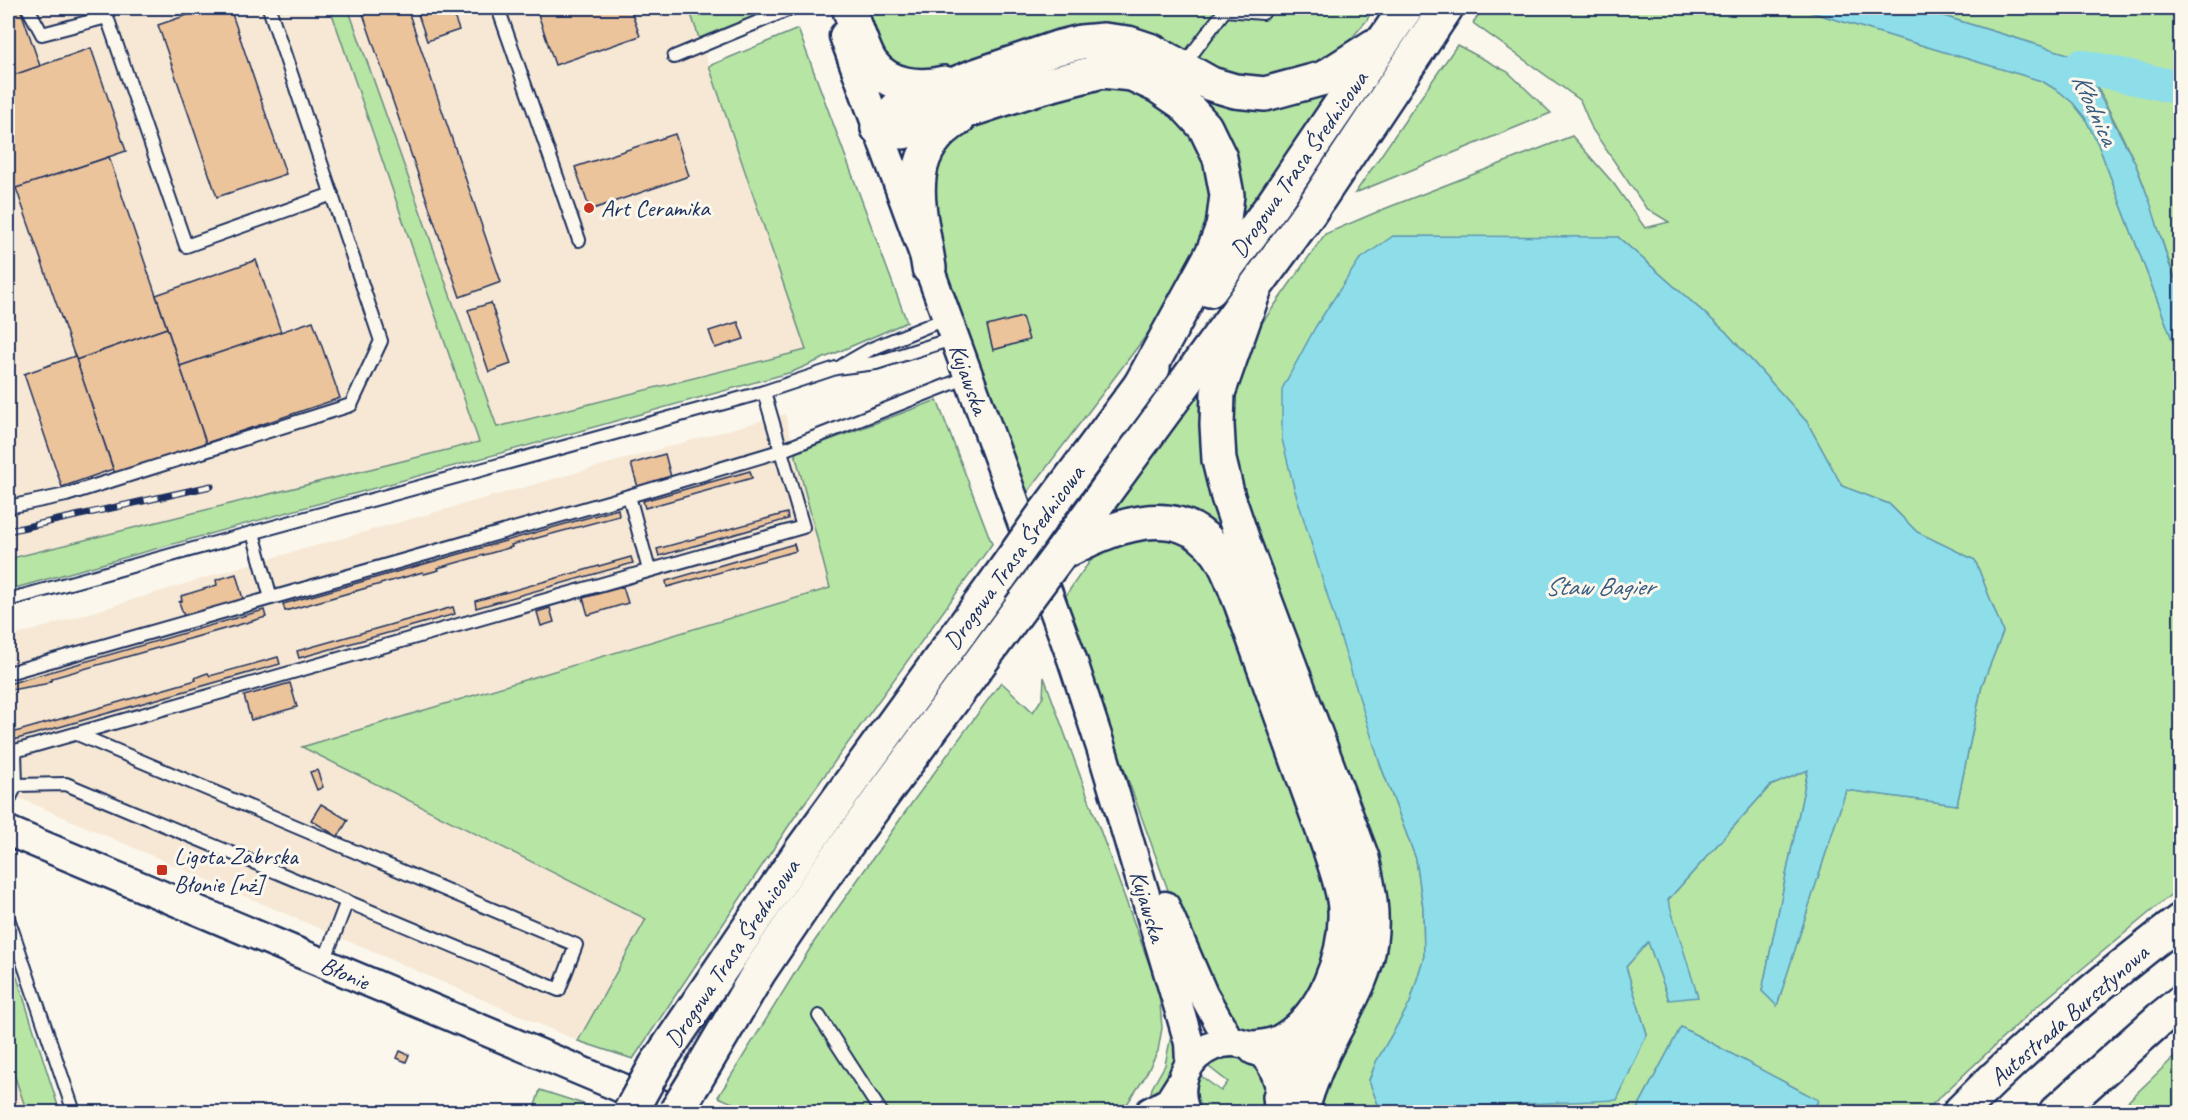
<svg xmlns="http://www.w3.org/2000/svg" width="2188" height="1120" viewBox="0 0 2188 1120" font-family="Caveat,sans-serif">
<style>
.built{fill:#f6e8d4}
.green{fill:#b7e5a4;stroke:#698a81;stroke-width:1.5}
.water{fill:#8edeea;stroke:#6098b2;stroke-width:1.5}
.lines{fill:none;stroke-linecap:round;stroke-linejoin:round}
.river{stroke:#8edeea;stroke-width:34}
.building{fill:#ecc49c;stroke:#1b2f5e;stroke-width:1.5}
.service-casing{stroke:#1b2f5e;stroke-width:16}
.tertiary-casing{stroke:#1b2f5e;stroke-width:33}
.primary-casing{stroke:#1b2f5e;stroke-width:38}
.motorway-casing{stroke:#1b2f5e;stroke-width:38}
.service{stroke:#fbf7ec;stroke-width:12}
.tertiary{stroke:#fbf7ec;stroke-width:28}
.primary{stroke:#fbf7ec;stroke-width:33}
.motorway{stroke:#fbf7ec;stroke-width:33}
.rail-casing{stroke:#1b2f5e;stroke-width:7}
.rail{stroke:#fbf7ec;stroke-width:4.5;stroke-dasharray:14;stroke-linecap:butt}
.primary-bridge-casing{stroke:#1b2f5e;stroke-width:38;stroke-linecap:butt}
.primary-bridge{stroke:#fbf7ec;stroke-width:33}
.poi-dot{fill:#c8321e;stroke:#fbf7ec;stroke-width:2}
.labels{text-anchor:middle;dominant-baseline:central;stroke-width:6;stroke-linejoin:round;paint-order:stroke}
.street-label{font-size:24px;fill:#1b2f5e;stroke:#fbf7ec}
.poi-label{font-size:24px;fill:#1b2f5e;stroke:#fbf7ec;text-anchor:start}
.water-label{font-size:26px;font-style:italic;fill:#385b81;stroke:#fbf7ec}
</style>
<rect width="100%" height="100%" fill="#fbf7ec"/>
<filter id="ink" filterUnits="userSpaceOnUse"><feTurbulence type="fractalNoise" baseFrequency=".0167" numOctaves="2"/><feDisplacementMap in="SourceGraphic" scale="12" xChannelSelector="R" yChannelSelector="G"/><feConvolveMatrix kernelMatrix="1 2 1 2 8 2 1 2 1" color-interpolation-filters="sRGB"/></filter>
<g filter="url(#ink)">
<!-- built -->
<g class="built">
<polygon points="8,8 330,8 479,442 8,559"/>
<polygon points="348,8 689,8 806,350 497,427"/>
<polygon points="785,414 830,588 303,747 646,919 578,1041 8,793 8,638 247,565"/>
<polygon points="8,1057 27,1112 8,1112"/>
</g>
<!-- green -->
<g class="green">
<polygon points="330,8 348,8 497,427 806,350 709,66 798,29 907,322 792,372 8,590 8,559 479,442"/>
<polygon points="689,8 774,8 699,38"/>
<polygon points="857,8 1373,8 1367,20 1345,46 1318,67 1250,84 1128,34 932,80 890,72"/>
<polygon points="1483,8 1797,8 2042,81 2060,92 2073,103 2085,118 2098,144 2180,360 2180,887 2034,1009 1924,1112 1813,1112 1818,1100 1681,1027 1636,1111 1638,1112 1392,1112 1410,1109 1647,1034 1626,967 1648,941 1669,1000 1668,900 1770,786 1808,770 1762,991 1777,1005 1846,790 1957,805 1982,685 2003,632 1975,560 1917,532 1889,504 1842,486 1807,422 1726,332 1618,237 1379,761 1416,859 1423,908 1424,956 1410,1003 1376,1062 1369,1080 1381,1112 1310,1112 1368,998 1286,629 1226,438 1236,370 1262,323 1325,234 1384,209 1572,136 1614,184 1645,228 1669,222 1646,208 1592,129 1580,100 1473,23"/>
<path d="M1917,8H2180V290C2162,249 2153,204 2135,163C2119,128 2100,95 2084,59Z"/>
<polygon points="1457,45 1508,72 1551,113 1355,193"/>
<polygon points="1100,51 1209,93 1340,83 1236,231 1235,176 1147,71 899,113"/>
<polygon points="1101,81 1157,95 1204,147 1215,217 1170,304 1025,496 951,295 930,217 931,160 959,126"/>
<polygon points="1209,376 1347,961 1220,537 1112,518 1108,513"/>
<polygon points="937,400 992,544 796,815 633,1059 578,1041 646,919 302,747 830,588 795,453"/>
<path d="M1127,533L1176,534L1222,577L1335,899L1329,965L1295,1017L1263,1033L1244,1032L1229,1022L1181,926L1063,600C1085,567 1092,553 1127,533Z"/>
<polygon points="1044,677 1159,991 1162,1028 1158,1051 1143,1080 1125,1107 1113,1112 754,1112 718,1097 814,942 906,811 1001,682 1033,712 1043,697"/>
<polygon points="8,949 60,1112 27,1112 8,1057"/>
<polygon points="1173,1026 1180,1048 1164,1091 1155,1102 1151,1093 1152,1088 1165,1065"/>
<polygon points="2180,1053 2180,1112 2117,1112 2171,1060"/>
<polygon points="1223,1055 1248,1059 1265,1078 1267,1102 1262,1112 1199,1112 1194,1105 1194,1079 1201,1076 1221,1091 1228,1082 1209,1067 1211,1060"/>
<polygon points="540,1090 605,1111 533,1112"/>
</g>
<!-- water -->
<g class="water">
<polygon points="1797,8 1917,8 2084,59 2100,96 2135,163 2151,205 2169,264 2180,290 2180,360 2098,144 2085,118 2073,103 2060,92 2042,81"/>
<polygon points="1393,236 1618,237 1726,332 1807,422 1842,486 1889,504 1917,532 1975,560 2003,632 1982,685 1957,805 1846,790 1777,1006 1762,991 1808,770 1770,786 1668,900 1698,997 1669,1000 1648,942 1626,967 1647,1034 1617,1100 1410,1109 1381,1112 1369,1081 1376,1062 1410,1003 1424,956 1423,907 1416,859 1379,761 1294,488 1282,439 1282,389 1316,326 1359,260"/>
<polygon points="1681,1027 1818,1100 1813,1112 1636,1111"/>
</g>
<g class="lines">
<!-- river -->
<polyline class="river" points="2081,66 2180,88"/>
</g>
<!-- building -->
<g class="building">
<polygon points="8,8 20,8 40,66 8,77"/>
<polygon points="174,8 198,8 176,15"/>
<polygon points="208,8 230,8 286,174 217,197 158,25"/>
<polygon points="361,8 407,8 501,282 460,297"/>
<polygon points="416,8 451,8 459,30 427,41"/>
<polygon points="536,8 630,8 640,36 555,65"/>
<polygon points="91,48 126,151 8,191 8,77"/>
<polygon points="675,134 689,176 590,210 575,167"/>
<polygon points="109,157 167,328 76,360 16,188"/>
<polygon points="256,260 281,332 180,366 156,295"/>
<polygon points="491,303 511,364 489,372 468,310"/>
<polygon points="1022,317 1029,340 993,350 987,326"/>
<polygon points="313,321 340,398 206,443 180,366"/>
<polygon points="738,322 744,339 715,348 709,331"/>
<polygon points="167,328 206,443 115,474 76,360"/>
<polygon points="75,356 113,469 62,487 24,374"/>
<polygon points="665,454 671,477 638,487 631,464"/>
<polygon points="750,471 752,478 645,508 643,501"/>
<polygon points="618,509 619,516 511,545 512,547 438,568 439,570 424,574 423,572 285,611 283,604"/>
<polygon points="787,513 788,519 659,556 657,549"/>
<polygon points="794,544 796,551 667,587 666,581"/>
<polygon points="631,557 633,563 476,608 475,601"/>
<polygon points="236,574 243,599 184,616 179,602 182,601 181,596 217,585 216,580"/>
<polygon points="623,587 628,603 588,615 583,598"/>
<polygon points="453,607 455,614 299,658 297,651"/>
<polygon points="550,608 554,622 541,626 537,612"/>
<polygon points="264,610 266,617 52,678 52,680 45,684 10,690 11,693 8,694 8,684"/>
<polygon points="278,657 280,664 10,741 8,734 196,680 195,678 202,675 208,673 210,676"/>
<polygon points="290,683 297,707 251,720 244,696"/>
<polygon points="317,770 323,787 317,790 310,772"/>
<polygon points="321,804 348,820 338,837 311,820"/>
<polygon points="400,1051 409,1055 406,1062 397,1058"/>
</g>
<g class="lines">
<!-- service casing -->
<g class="service-casing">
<g id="service">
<polyline points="28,8 42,34 107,17 186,246 332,194"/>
<polyline points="498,8 579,240"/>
<polyline points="1225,10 1263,13"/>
<polyline points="674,57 792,8"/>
<polyline points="1183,66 1225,10 1225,8"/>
<polyline points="843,365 871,349 947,318"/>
<polyline points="629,496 649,570"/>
<polyline points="8,507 66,495 351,405 381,341 269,8"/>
<polyline points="253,533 271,598"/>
<polyline points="8,600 764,392"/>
<polyline points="8,673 629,496 780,451 968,377"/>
<polyline points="8,753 803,527 764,392 836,368 876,363 955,338"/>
<polyline points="16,785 66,784 559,990 576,945 77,734"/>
<polyline points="8,802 16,785 15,752"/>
<polyline points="8,918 74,1112"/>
<polyline points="323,964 347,901"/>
<polyline points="819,1016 881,1112"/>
</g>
</g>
<!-- tertiary casing -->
<g class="tertiary-casing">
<g id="tertiary">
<polyline points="844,36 1072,659 1102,751 1181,1015 1189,1043 1190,1062"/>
<polyline points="8,831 679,1112"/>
<polyline points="1165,906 1203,994 1230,1042"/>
<polyline points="1150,1112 1169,1102 1181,1083"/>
<path d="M1185,1112C1162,1049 1250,1013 1275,1072C1280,1082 1281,1093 1278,1104"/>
</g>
</g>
<!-- primary casing -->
<g class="primary-casing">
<g id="primary">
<path d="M849,8C854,21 864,54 872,64C888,86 920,89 944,83"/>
<polyline points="878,128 903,132 1037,88 1102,71 1132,74 1158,86 1183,103 1205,127 1220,158 1227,195 1223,227 1213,252 1141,384"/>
<polyline points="878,128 896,109 917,99 975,76 1057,48 1081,42 1104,40 1128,43 1152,51 1211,84 1235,91 1265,94 1324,78 1374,46"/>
<path d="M929,268C921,213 899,154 958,119"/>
<path d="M1255,288L1218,393L1217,425L1219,460L1228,497L1245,547L1362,858C1368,885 1374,913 1370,941C1366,974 1349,1002 1334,1031C1320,1057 1309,1084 1301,1112"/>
<polyline points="1210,290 1273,204 1406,8"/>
<polyline points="1045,513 1153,368"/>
<polyline points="1063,550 1310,212 1446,8"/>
<path d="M1060,554C1108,529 1177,496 1218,553C1229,568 1234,586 1241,603L1330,850C1336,869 1344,889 1345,909C1347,956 1324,1017 1282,1041C1273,1046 1264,1047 1255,1048"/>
<polyline points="656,1065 801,851 999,578"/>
<polyline points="695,1081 759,972 825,874 1020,608"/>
<polyline points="1280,1097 1290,1070 1320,1037"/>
</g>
</g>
<!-- motorway casing -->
<g class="motorway-casing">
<g id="motorway">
<path d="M1960,1112C2028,1043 2103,980 2180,921"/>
<polyline points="2056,1112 2160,1019 2180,1003"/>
</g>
</g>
<!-- service -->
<use href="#service" class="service"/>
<!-- tertiary -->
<use href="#tertiary" class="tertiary"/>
<!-- primary -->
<use href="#primary" class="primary"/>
<!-- motorway -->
<use href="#motorway" class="motorway"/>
<!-- rail casing -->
<g class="rail-casing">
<polyline id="rail" points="8,531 211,486"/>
</g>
<!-- rail -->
<use href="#rail" class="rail"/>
<!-- primary-bridge casing -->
<g class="primary-bridge-casing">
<g id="primary-bridge">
<polyline points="999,578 1045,513"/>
<polyline points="1020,608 1060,554"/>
<polyline points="630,1112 656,1065"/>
<polyline points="676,1112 695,1081"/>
</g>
</g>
<!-- primary-bridge -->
<use href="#primary-bridge" class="primary-bridge"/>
</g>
</g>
<!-- markers -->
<g class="poi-dot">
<circle cx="589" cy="208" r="6"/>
<rect x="156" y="864" width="12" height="12" rx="3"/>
</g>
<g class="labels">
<!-- street labels -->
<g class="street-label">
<text transform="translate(1299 164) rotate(-55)">Drogowa Trasa Średnicowa</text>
<text transform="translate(969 379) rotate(70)">Kujawska</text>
<text transform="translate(1014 557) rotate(-54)">Drogowa Trasa Średnicowa</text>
<text transform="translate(1148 906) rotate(73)">Kujawska</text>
<text transform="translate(732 953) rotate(-56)">Drogowa Trasa Średnicowa</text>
<text transform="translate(345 973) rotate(23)">Błonie</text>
<text transform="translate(2069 1015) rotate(-41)">Autostrada Bursztynowa</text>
</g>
<!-- poi labels -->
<g class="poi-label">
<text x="601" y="208">Art Ceramika</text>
<text x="174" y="856">Ligota Zabrska<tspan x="174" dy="28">Błonie [nż]</tspan></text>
</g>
<!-- water labels -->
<g class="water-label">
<text transform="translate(2095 109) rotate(65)">Kłodnica</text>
<text x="1599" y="586">Staw Bagier</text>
</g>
</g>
<!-- margin -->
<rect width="2188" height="1120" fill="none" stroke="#fbf7ec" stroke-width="30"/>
<rect x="15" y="15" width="2158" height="1090" fill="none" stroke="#1b2f5e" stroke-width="2" filter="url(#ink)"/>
</svg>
